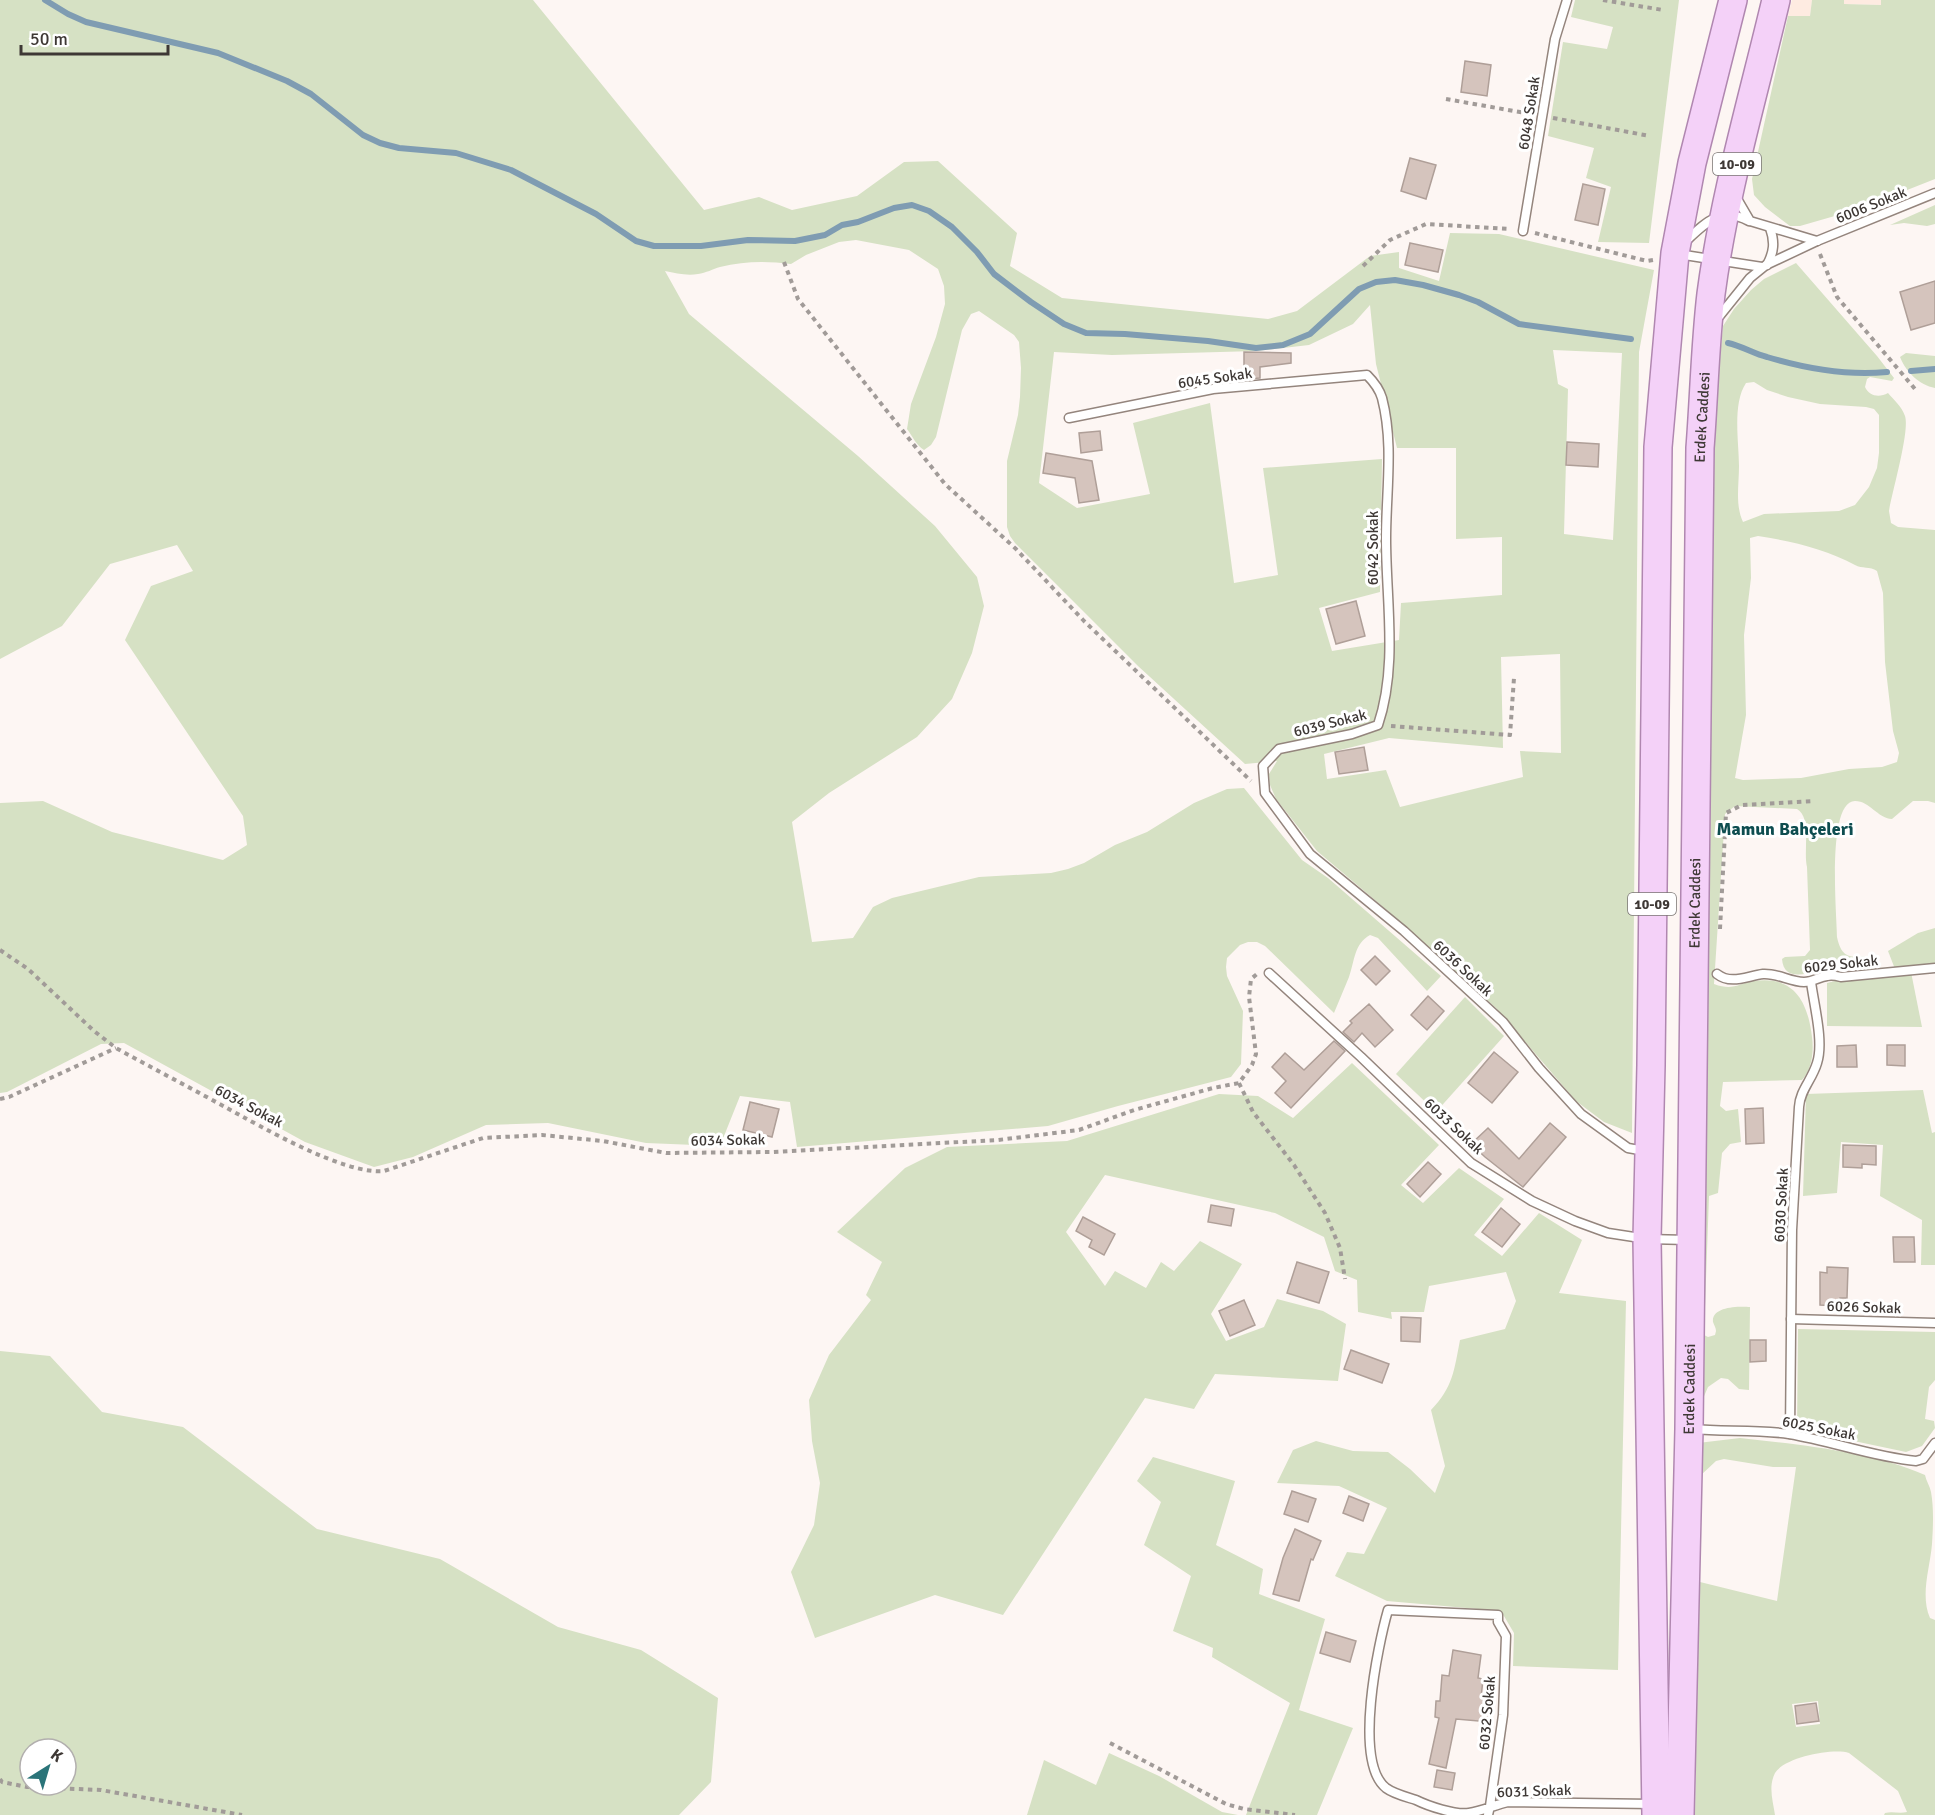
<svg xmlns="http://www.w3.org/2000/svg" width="1935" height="1815" viewBox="0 0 1935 1815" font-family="Signika,sans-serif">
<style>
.built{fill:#feebe1}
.green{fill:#d6e1c4;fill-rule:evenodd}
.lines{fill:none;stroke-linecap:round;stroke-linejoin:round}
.stream{stroke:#7f9cb2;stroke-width:6}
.building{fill:#d5c4bd;stroke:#af9f98;stroke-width:1.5}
.lane-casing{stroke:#94857d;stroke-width:11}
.primary-casing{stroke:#b087b0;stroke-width:30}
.path{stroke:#a19b98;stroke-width:4;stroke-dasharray:4.5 4.5;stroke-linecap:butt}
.lane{stroke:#fff;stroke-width:8}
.primary{stroke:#f4d1f8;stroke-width:27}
.labels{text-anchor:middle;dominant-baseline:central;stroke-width:6;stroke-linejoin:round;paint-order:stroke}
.shield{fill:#fff;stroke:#787472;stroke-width:1.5}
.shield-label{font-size:14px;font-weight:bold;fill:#3e3835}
.street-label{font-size:15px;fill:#3e3835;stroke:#fff}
.quarter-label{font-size:18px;font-weight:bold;fill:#0e4d50;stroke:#fff}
</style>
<rect width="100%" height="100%" fill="#fdf6f3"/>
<!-- built -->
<g class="built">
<polygon points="1792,0 1812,0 1810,16 1788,16"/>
<polygon points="1844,0 1881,0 1882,5 1844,4"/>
</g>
<!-- green -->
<g class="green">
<path d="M0,0H533L704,210L759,197L792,210L857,196L904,162L938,161L1017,233L1010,266L1062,298L1268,319L1297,311L1370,256L1399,252V268L1439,281L1450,233L1499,234L1654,270L1639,352L1632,1133L1604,1122L1576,1101L1496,1008L1389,912L1317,851L1276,799L1270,785L1269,774L1277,761L1245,764L1138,666L1015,543L1010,536L1007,527V461L1018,415L1020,397L1021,368L1019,342L1014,335L979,311L971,314L962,330L936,437L931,445L924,450C916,445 913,437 907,429L911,404L936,337L945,304L944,286L938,269L909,250L856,240L839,242L806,255L791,264C767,261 744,261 720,267C713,269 706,273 698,274C686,276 676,273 665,271L689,314L858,456L935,526L977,577L984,606L972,653L952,699L917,737L829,793L792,822L812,942L853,938L873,907L892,898L979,877L1051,873L1068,869L1084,863L1115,845L1147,832L1194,803L1227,789L1244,788L1302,860L1328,878L1441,976L1427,991L1378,938L1370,935C1354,944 1355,960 1349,977C1344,989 1339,1001 1334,1013L1265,946L1257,942H1248L1240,945L1227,958L1226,967L1227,976L1243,1011L1241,1064L1231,1077L1118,1106L1048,1126L797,1147L790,1102L740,1096L720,1146L646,1143L548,1123L486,1125L413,1157L374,1167L305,1142L124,1043L101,1044L7,1092L0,1093V803L43,801L112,832L223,860L247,845L243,816L125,640L151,586L193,571L177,545L110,564L62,626L0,659ZM1370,305L1376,364L1397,448H1456V539L1502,537V595L1401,603L1399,640L1332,651L1319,608L1380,592L1382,459L1263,468L1278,575L1234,583L1210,403L1133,423L1150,494L1077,508L1039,483L1054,352L1112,355L1256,351L1309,345L1353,324ZM1553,350L1622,353L1613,540L1564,534L1568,389L1558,384ZM1560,654L1561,753L1520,751L1523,777L1400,807L1386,770L1327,779L1324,754L1389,738L1503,748L1501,657Z"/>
<polygon points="1575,0 1679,0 1649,243 1598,242 1611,187 1586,178 1594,148 1548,136 1563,42 1607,49 1613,27 1571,17"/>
<polygon points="1812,0 1844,0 1844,4 1881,5 1881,0 1935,0 1935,179 1859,209 1800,226 1790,226 1765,207 1754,195 1752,179 1788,16 1810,16"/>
<polygon points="1935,205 1935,224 1927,226 1904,223 1890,225"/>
<path d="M1796,263L1877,356L1894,378L1892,381L1870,377L1867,379L1865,387C1869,396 1879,398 1888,393C1894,400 1902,407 1905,416C1910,431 1892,492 1889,511L1891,523L1898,527L1935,530V803L1928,801H1913L1892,819C1877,818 1870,801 1855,801C1826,801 1837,917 1837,937C1844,971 1864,947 1879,963L1874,969L1870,970C1858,968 1843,967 1831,968C1815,970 1784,986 1782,959L1785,957L1805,956L1810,950L1807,867C1803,851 1812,817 1797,809L1735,806L1725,814L1714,984C1733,991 1737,984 1754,981C1795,975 1808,1003 1812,1037C1814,1051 1812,1070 1802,1080L1723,1082L1720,1106L1726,1111L1738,1109L1741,1142L1730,1144L1722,1153L1718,1193L1709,1196L1704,1335L1708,1337L1715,1335L1716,1331C1716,1328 1714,1325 1713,1322C1711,1306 1740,1306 1750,1307L1749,1390L1739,1389L1728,1379L1721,1378L1708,1387L1702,1401L1703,737L1715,408L1723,326L1734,309L1751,290L1764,279ZM1754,382L1767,390L1788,397L1820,404L1866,407L1874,409L1879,415V453L1877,468L1869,487L1855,505L1839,511L1764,514L1743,522C1735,505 1739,484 1739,466C1739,442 1732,404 1746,383ZM1758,536C1791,541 1826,549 1855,565C1862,569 1870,566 1877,571L1883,593L1885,662L1893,731L1899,753L1897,762L1882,767L1849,769L1801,778L1743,780L1735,778L1746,715L1744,635L1751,578L1750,538Z"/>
<path d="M1906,353L1935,356V388C1919,385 1906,372 1900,357Z"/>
<polygon points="1935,928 1935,965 1895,969 1888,951 1918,933"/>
<polygon points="1911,972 1922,1027 1827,1026 1827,983 1839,980"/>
<polygon points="1465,997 1504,1036 1436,1112 1396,1074"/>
<path d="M1352,1063L1439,1145L1401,1185L1423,1203L1459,1168L1504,1199L1474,1235L1502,1256L1539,1213L1582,1240L1559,1293L1626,1301L1618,1670L1513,1666L1514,1633L1501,1611L1387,1601L1335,1576L1347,1552L1364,1554L1387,1508L1339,1486L1277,1483L1293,1450L1316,1441L1353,1451L1388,1452L1410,1469L1435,1493L1445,1466L1431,1410C1453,1387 1454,1371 1460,1340L1505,1329L1516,1301L1506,1272L1429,1286L1424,1312H1391L1392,1319L1358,1312L1357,1280L1335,1271L1324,1237L1275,1213L1105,1175L1066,1232L1105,1286L1115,1271L1146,1288L1161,1262L1174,1271L1200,1241L1242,1264L1211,1314L1226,1341L1264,1327L1277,1299L1323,1311L1346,1324L1338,1381L1215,1374L1194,1409L1145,1398L1003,1615L935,1595L815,1638L791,1572L814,1525L820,1483L812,1441L809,1400L829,1355L871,1300L866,1295L882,1262L837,1232L905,1168L947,1147L1067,1141L1219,1094L1258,1096L1293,1118Z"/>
<polygon points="1923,1090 1932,1133 1935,1132 1935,1265 1921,1265 1922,1220 1880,1196 1883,1145 1841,1142 1837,1193 1803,1196 1806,1094"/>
<polygon points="1798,1329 1935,1332 1935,1380 1929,1387 1925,1419 1934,1421 1935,1428 1922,1446 1906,1452 1797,1429"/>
<path d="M0,1351L50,1356L102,1412L183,1427L317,1529L440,1559L558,1627L641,1650L718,1698L711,1782L679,1815H0ZM30,1749H66V1785H30Z"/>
<path d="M1740,1438C1800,1445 1869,1451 1925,1475C1926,1481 1930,1486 1931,1492C1934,1508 1933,1528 1932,1544C1930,1568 1920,1595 1930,1618L1935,1620V1815H1884L1885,1813C1893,1811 1899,1814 1907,1812L1898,1791L1849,1753C1833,1748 1785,1757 1775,1773C1768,1787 1773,1801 1775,1815H1695L1697,1693L1693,1686L1700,1582L1777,1601L1796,1467H1773L1724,1459L1716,1461L1700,1476L1698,1443ZM1818,1701L1820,1724L1796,1727L1792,1704Z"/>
<polygon points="1153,1457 1235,1481 1216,1545 1263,1569 1259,1594 1325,1619 1299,1710 1353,1728 1317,1815 1246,1815 1290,1703 1212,1657 1213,1648 1173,1631 1191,1576 1144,1545 1161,1502 1137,1481"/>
<polygon points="1109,1753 1159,1776 1222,1812 1238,1815 1027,1815 1044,1760 1096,1785"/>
</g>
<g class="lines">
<!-- stream -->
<g class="stream">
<polyline points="45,0 68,14 86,22 218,53 287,81 311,94 363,135 380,143 399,148 456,153 511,170 596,214 636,241 654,246 701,246 748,240 795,241 825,235 842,225 858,222 894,208 912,205 929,211 952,227 977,252 994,274 1031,302 1064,324 1086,333 1125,334 1208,341 1256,348 1283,345 1310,334 1359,289 1376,282 1395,280 1423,285 1459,295 1478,302 1519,324 1631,339"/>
<path d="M1728,343C1742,346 1754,354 1767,357C1807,369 1846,376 1887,372"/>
<polyline points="1911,371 1935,369"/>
</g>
</g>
<!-- building -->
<g class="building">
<polygon points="1465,61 1491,65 1487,96 1461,92"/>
<polygon points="1410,158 1436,165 1426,199 1401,191"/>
<polygon points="1583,184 1605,189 1598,225 1575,220"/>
<polygon points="1410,243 1443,250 1438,272 1405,265"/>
<polygon points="1935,281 1935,323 1911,330 1900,292"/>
<polygon points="1244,352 1291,353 1291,363 1260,367 1260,378 1244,379"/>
<polygon points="1100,431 1102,450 1081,453 1079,433"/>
<polygon points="1567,442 1599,444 1598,467 1566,465"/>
<polygon points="1046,453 1092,461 1099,500 1079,503 1075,478 1043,473"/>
<polygon points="1356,601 1365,636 1336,644 1326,609"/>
<polygon points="1364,747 1368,770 1339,774 1335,752"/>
<polygon points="1375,956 1390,971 1376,985 1361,970"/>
<polygon points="1428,996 1444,1011 1427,1030 1411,1015"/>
<polygon points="1369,1004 1393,1030 1375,1047 1362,1033 1354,1042 1343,1032 1352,1023 1350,1021"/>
<polygon points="1334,1041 1345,1051 1291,1108 1275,1093 1286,1081 1272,1067 1285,1053 1304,1070"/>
<polygon points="1856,1045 1857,1067 1837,1067 1837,1046"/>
<polygon points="1887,1045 1905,1045 1905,1066 1887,1065"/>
<polygon points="1494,1052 1518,1072 1492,1103 1468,1083"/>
<polygon points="750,1102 779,1109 772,1137 743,1130"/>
<polygon points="1763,1108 1764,1143 1746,1144 1745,1109"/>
<polygon points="1550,1123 1566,1137 1523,1187 1485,1157 1471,1144 1488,1128 1519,1159"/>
<polygon points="1843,1145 1876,1146 1876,1165 1862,1164 1862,1168 1843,1167"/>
<polygon points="1428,1162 1441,1174 1420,1197 1407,1184"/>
<polygon points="1211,1205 1234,1209 1231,1226 1208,1222"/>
<polygon points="1501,1208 1520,1224 1502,1247 1482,1232"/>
<polygon points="1083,1217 1115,1234 1104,1255 1089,1247 1092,1240 1076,1231"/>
<polygon points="1893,1237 1914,1237 1915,1262 1894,1262"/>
<polygon points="1297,1262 1329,1272 1319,1303 1287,1293"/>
<polygon points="1827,1267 1848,1268 1847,1298 1840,1298 1840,1306 1820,1305 1820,1272 1827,1273"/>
<polygon points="1244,1300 1255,1325 1230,1336 1219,1311"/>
<polygon points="1401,1317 1421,1318 1420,1342 1401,1341"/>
<polygon points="1750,1340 1766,1340 1766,1361 1750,1362"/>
<polygon points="1351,1350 1389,1364 1382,1383 1344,1369"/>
<polygon points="1292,1491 1316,1499 1308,1522 1284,1514"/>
<polygon points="1349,1496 1369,1504 1363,1521 1343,1513"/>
<polygon points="1295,1529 1321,1541 1313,1560 1311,1559 1299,1601 1273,1594 1283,1558"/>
<polygon points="1326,1632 1356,1641 1350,1662 1320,1653"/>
<polygon points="1453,1650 1481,1655 1478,1678 1483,1679 1481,1698 1492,1698 1490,1722 1456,1719 1446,1768 1429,1764 1439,1718 1435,1717 1436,1701 1440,1701 1442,1675 1449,1676"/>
<polygon points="1816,1703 1819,1721 1797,1724 1795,1706"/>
<polygon points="1437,1770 1455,1773 1452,1790 1434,1787"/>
</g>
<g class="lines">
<!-- lane casing -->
<g class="lane-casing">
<g id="lane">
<polyline points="1736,197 1750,221 1817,241"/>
<polyline points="1523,231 1555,39 1567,0"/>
<path d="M1685,242C1705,223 1720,206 1749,221"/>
<polyline points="1678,254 1762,267"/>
<path d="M1767,265C1774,252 1775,242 1770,228"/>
<polyline points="1717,319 1750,278 1766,265 1817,241 1935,193"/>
<path d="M1069,418L1213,389L1367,375C1374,382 1379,388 1382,398C1394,444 1386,492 1386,539C1386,600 1398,666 1378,725L1352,734L1279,749L1263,766L1265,793L1310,854L1404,931L1503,1022L1539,1068L1581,1114L1628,1148L1645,1151"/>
<polyline points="1269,973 1361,1057 1471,1163 1532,1201 1575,1221 1608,1233 1647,1239 1688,1240"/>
<path d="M1717,974C1731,985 1747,976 1763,974C1778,973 1790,982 1804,982C1813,982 1819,977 1827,976C1831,975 1837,976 1841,977L1935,968"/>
<polyline points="1791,1319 1935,1323"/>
<path d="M1692,1429C1725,1432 1757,1429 1789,1434C1832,1441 1873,1457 1916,1461L1923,1459L1935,1443"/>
<path d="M1790,1434L1792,1230L1799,1107C1800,1090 1812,1080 1817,1063C1824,1042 1814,1005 1811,982"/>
<path d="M1488,1815L1490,1806L1503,1715L1506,1636L1498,1622V1615L1388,1610C1378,1645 1353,1762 1386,1788C1394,1794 1407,1797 1416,1800C1428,1806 1455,1815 1469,1813C1482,1811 1495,1805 1508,1802L1653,1804"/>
</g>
</g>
<!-- primary casing -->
<g class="primary-casing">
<g id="primary">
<polyline points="1656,1815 1647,1239 1651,1065 1658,447 1675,253 1692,163 1733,0"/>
<path id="s1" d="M1680,1815L1689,1429L1700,448C1704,397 1705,345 1711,294C1724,195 1753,97 1776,0"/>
</g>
</g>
<!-- path -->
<g class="path">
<polyline points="1603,0 1663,10"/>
<polyline points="1446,99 1531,114"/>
<polyline points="1553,118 1650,136"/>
<polyline points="1535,233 1647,261 1653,260"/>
<polyline points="1820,254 1837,297 1915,389"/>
<polyline points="784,262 798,299 945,484 1016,549 1084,621 1251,781"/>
<polyline points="1363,266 1390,240 1426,224 1510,229"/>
<polyline points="1391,726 1510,735 1514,678"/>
<polyline points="1720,929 1726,813 1742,805 1813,801"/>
<path d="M0,950L28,969L94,1031L116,1048C152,1068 189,1087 225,1107C262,1127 344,1175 384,1171L483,1138L542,1135L603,1141L666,1153L773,1152L998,1140L1079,1130L1134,1110L1213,1088L1239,1083L1252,1065L1256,1054L1249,997L1251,979L1257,974"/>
<polyline points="1239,1083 1253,1112 1294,1165 1325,1213 1340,1248 1345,1279"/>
<polyline points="0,1099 9,1097 116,1048"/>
<polyline points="1110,1743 1226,1804 1244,1809 1295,1815"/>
<polyline points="0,1779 2,1782 27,1787 101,1790 242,1815"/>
</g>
<!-- lane -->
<use href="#lane" class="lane"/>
<!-- primary -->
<use href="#primary" class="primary"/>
</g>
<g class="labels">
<!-- shield labels -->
<g class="shield">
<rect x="1713" y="153" width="48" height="22" rx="4.5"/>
<rect x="1628" y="893" width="48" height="22" rx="4.5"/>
</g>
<g class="shield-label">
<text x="1737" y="164">10-09</text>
<text x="1652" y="904">10-09</text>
</g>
<!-- street labels -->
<g class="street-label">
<text transform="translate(1529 113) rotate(-81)">6048 Sokak</text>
<text transform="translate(1871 205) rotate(-22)">6006 Sokak</text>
<text transform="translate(1215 378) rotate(-8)">6045 Sokak</text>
<text stroke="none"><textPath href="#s1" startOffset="1398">Erdek Caddesi</textPath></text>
<text transform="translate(1373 548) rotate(-90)">6042 Sokak</text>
<text transform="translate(1330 723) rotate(-14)">6039 Sokak</text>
<text stroke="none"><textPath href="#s1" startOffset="912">Erdek Caddesi</textPath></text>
<text transform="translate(1841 964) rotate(-6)">6029 Sokak</text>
<text transform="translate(1463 968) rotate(43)">6036 Sokak</text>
<text transform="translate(249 1106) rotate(28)">6034 Sokak</text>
<text transform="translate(1454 1126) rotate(43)">6033 Sokak</text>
<text transform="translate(728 1140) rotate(-1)">6034 Sokak</text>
<text transform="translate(1781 1205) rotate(-87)">6030 Sokak</text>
<text transform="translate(1864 1307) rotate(2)">6026 Sokak</text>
<text stroke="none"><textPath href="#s1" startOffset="426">Erdek Caddesi</textPath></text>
<text transform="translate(1819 1428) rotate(11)">6025 Sokak</text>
<text transform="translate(1487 1713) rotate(-85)">6032 Sokak</text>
<text transform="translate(1534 1791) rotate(-2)">6031 Sokak</text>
</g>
<!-- quarter labels -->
<g class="quarter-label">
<text x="1785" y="829">Mamun Bahçeleri</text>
</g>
</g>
<!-- north arrow -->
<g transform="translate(48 1767) rotate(37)"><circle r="28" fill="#ffffff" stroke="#b2afae" stroke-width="1.5"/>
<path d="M0-4.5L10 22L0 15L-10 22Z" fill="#2a7479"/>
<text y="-9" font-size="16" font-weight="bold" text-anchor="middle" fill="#3e3835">K</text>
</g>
<!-- scale -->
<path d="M21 45v9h147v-9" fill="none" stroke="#3e3835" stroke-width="3"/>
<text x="30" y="45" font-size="18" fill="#3e3835" stroke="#ffffff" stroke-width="4.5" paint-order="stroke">50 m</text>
</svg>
